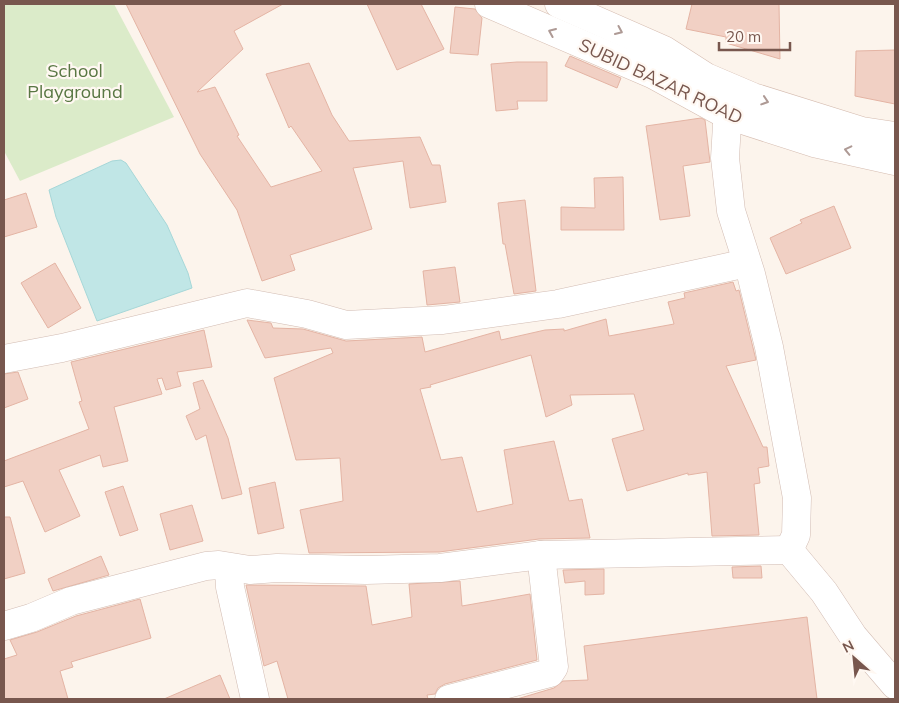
<svg xmlns="http://www.w3.org/2000/svg" width="899" height="703" viewBox="0 0 899 703" font-family="Mulish,sans-serif">
<style>
.green{fill:#dbebc9}
.water{fill:#c0e6e6;stroke:#a6d7d8}
.building{fill:#f1d0c4;stroke:#e4b4a4}
.lines{fill:none;stroke-linecap:round;stroke-linejoin:round}
.street-casing{stroke:#d2bcb3;stroke-width:29}
.secondary-casing{stroke:#d5bcb0;stroke-width:29}
.street{stroke:#fff;stroke-width:28}
.secondary{stroke:#fff;stroke-width:28}
.oneway{stroke:#ae9a95}
.labels{text-anchor:middle;dominant-baseline:central;stroke-width:4.5;stroke-linejoin:round;paint-order:stroke}
.park-label{font-size:18px;fill:#597743;stroke:#fff8f2}
.street-label{font-size:18px;fill:#78574e;stroke:#fff8f2}
</style>
<rect width="100%" height="100%" fill="#fcf4ec"/>
<!-- green -->
<polygon class="green" points="4,4 114,4 174,117 20,181 4,151"/>
<!-- water -->
<polygon class="water" points="121,160 126,163 167,225 188,273 192,288 97,321 56,217 49,190 112,161"/>
<!-- building -->
<g class="building">
<polygon points="126,4 283,4 234,31 243,49 197,92 215,87 239,135 237,136 271,187 322,171 291,126 289,128 266,74 309,63 332,115 349,141 420,137 432,165 440,165 446,202 410,208 403,161 353,168 372,229 290,255 295,270 262,281 237,210 200,154"/>
<polygon points="367,4 421,4 444,49 397,70"/>
<polygon points="692,4 779,4 780,59 726,43 726,37 686,29"/>
<polygon points="455,7 475,9 482,18 478,55 450,53"/>
<polygon points="895,50 895,104 855,96 856,51"/>
<polygon points="570,56 621,78 617,88 565,66"/>
<polygon points="517,62 547,62 547,101 517,101 518,109 496,111 491,64"/>
<polygon points="701,118 705,120 710,162 683,166 690,216 660,220 646,126"/>
<polygon points="623,177 624,230 561,230 561,207 595,208 594,178"/>
<polygon points="26,193 37,227 4,237 4,200"/>
<polygon points="525,200 536,291 514,294 505,244 503,244 498,203"/>
<polygon points="834,206 851,248 786,274 770,238 802,223 800,220"/>
<polygon points="55,263 81,308 48,328 21,283"/>
<polygon points="455,267 460,302 427,305 423,271"/>
<polygon points="733,282 736,291 739,290 756,360 726,366 763,447 767,447 769,466 758,468 760,483 754,484 759,535 712,536 707,472 688,475 688,473 627,491 612,439 644,430 634,394 570,395 572,405 546,417 531,355 430,385 431,387 420,389 441,460 462,457 477,512 513,504 504,450 554,441 569,501 582,499 590,538 539,539 439,552 309,553 300,510 343,501 340,458 296,460 274,378 333,353 331,348 265,358 247,320 271,323 273,328 303,329 346,341 422,337 425,352 499,331 501,340 545,330 564,329 564,331 606,319 609,336 674,324 668,302 685,298 684,293"/>
<polygon points="204,330 212,367 177,372 181,386 166,390 162,378 157,379 162,394 114,407 128,461 103,467 100,455 59,470 80,516 45,532 23,481 4,487 4,461 89,429 79,402 82,401 71,362"/>
<polygon points="18,372 28,399 4,408 4,374"/>
<polygon points="203,380 228,438 242,494 222,499 206,435 196,440 186,416 200,409 193,383"/>
<polygon points="275,482 284,528 258,534 249,488"/>
<polygon points="123,486 138,530 120,536 105,492"/>
<polygon points="192,505 203,541 170,550 160,514"/>
<polygon points="4,517 10,517 25,573 4,579"/>
<polygon points="101,556 109,575 53,591 48,579"/>
<polygon points="761,566 762,578 733,578 732,567"/>
<polygon points="604,569 604,594 585,595 585,581 565,583 563,570"/>
<polygon points="460,581 462,606 530,594 537,660 445,684 438,688 435,694 427,695 428,699 288,699 277,661 264,666 246,585 366,586 372,625 412,617 409,584"/>
<polygon points="140,599 151,638 71,662 73,667 60,671 68,699 4,699 4,659 17,655 10,640 37,632 76,616"/>
<polygon points="807,617 817,699 517,699 554,688 563,681 588,680 584,646"/>
<polygon points="220,675 230,699 164,699"/>
</g>
<g class="lines">
<!-- street casing -->
<g class="street-casing">
<g id="street">
<polyline points="729,91 725,158 731,211 751,274 769,347 797,498 796,535 789,550"/>
<polyline points="4,359 62,348 247,303 307,314 346,325 443,320 558,304 747,263"/>
<polyline points="789,550 824,592 853,636 895,685"/>
<polyline points="229,568 230,587 255,699"/>
<polyline points="4,626 31,618 71,601 206,566 219,565 250,570 277,568 366,570 440,568 541,555 789,550"/>
<polyline points="449,699 550,673 554,667 541,555"/>
</g>
</g>
<!-- secondary casing -->
<g class="secondary-casing">
<g id="secondary">
<polyline points="489,4 654,75 727,115 814,143 895,161"/>
<polyline points="559,4 664,50 706,77 753,97 862,131 895,136"/>
</g>
</g>
<!-- street -->
<use href="#street" class="street"/>
<!-- secondary -->
<use href="#secondary" class="secondary"/>
</g>
<!-- one-way arrows -->
<defs><path id="oneway-chevron" d="M-2-3.5L2.5 0L-2 3.5" fill="none" stroke-width="1.6" stroke-linecap="round" stroke-linejoin="round" transform="scale(1.25)"/></defs>
<g class="oneway">
<use href="#oneway-chevron" transform="translate(619 31) rotate(24)"/>
<use href="#oneway-chevron" transform="translate(552 32) rotate(-157)"/>
<use href="#oneway-chevron" transform="translate(765 101) rotate(18)"/>
<use href="#oneway-chevron" transform="translate(848 150) rotate(-167)"/>
</g>
<g class="labels">
<!-- park labels -->
<g class="park-label">
<text x="75" y="70">School<tspan x="75" dy="21">Playground</tspan></text>
</g>
<!-- street labels -->
<g class="street-label">
<text transform="translate(661 81) rotate(25)">SUBID BAZAR ROAD</text>
</g>
</g>
<!-- border -->
<rect width="899" height="703" fill="none" stroke="#78574e" stroke-width="10"/>
<!-- north arrow -->
<g transform="translate(854 658) rotate(333)" stroke="#fff8f2" stroke-width="4" paint-order="stroke">
<path d="M0-4L9 19L0 12L-9 19Z" fill="#78574e"/>
<text y="-8" font-size="14" font-weight="bold" text-anchor="middle" fill="#78574e">N</text>
</g>
<!-- scale -->
<path d="M719 42v8h71v-8" fill="none" stroke="#78574e" stroke-width="2.5"/>
<text x="726" y="42" font-size="15" fill="#78574e" stroke="#fff8f2" stroke-width="4" paint-order="stroke">20 m</text>
</svg>
